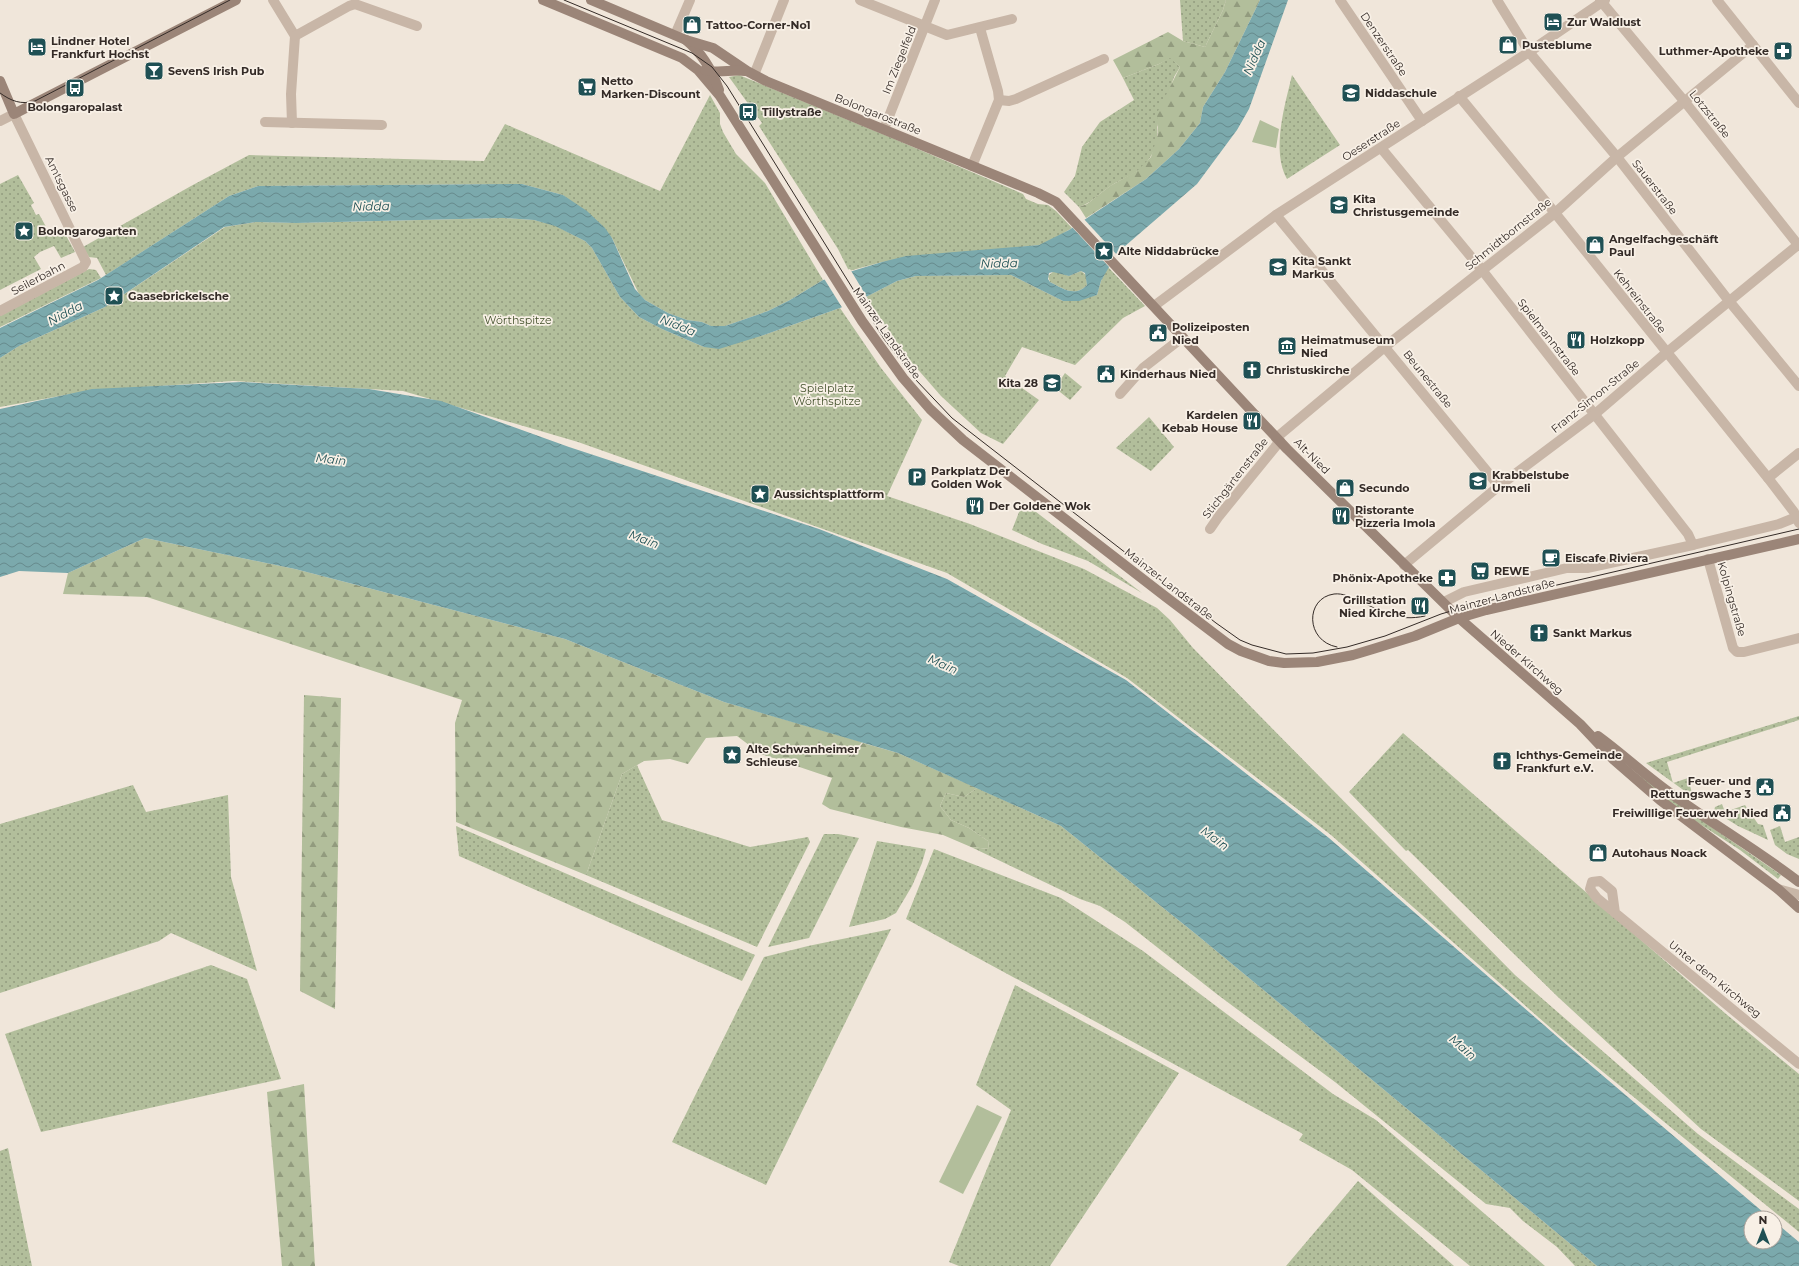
<svg xmlns="http://www.w3.org/2000/svg" width="1799" height="1266" viewBox="0 0 1799 1266" font-family="Montserrat,sans-serif">
<style>
.green{fill:url(#green-dots)}
.forest{fill:url(#forest-firs)}
.pitch{fill:#b2be9b}
.water{fill:url(#water-waves);fill-rule:evenodd}
.pier{fill:#f0e6da}
.lines{fill:none;stroke-linecap:round;stroke-linejoin:round}
.minor{stroke:#c8b6a7;stroke-width:10}
.tertiary{stroke:#c8b6a7;stroke-width:10}
.secondary{stroke:#9b8578;stroke-width:10}
.tram{stroke:#342b27;stroke-width:1}
.labels{text-anchor:middle;dominant-baseline:central;stroke-width:3.5;stroke-linejoin:round;paint-order:stroke}
.poi-label{font-size:11px;font-weight:bold;fill:#342b27;stroke:#f8f0e6;text-anchor:start}
.street-label{font-size:11px;fill:#342b27;stroke:#f8f0e6}
.park-label{font-size:11px;fill:#43512c;stroke:#f8f0e6}
.water-label{font-size:12px;font-style:italic;fill:#1f5054;stroke:#f8f0e6}
</style>
<defs>
<pattern id="green-dots" width="8" height="8" patternUnits="userSpaceOnUse"><rect width="8" height="8" fill="#b2be9b"/><path d="M2 2h.1M6 6h.1" fill="none" stroke="#929b7e" stroke-width="1.8" stroke-linecap="round"/></pattern>
<pattern id="forest-firs" width="22" height="20" patternUnits="userSpaceOnUse"><rect width="22" height="20" fill="#b2be9b"/><path d="M5 1l3.5 6h-7zM16 11l3.5 6h-7z" fill="#929b7e"/></pattern>
<pattern id="water-waves" width="16" height="10" patternUnits="userSpaceOnUse"><rect width="16" height="10" fill="#7ba9ac"/><path d="M0 5q4-4 8 0t8 0" fill="none" stroke="#668a8c"/></pattern>
</defs>
<rect width="100%" height="100%" fill="#f0e6da"/>
<!-- green -->
<g class="green">
<polygon points="1180,0 1226,0 1223,10 1205,47 1183,41"/>
<path d="M1170,57L1180,67L1174,77L1157,127C1160,144 1150,163 1136,172C1127,178 1117,181 1109,187C1099,194 1091,203 1079,207L1064,192L1075,176L1082,147L1100,122L1134,100L1123,78L1159,64Z"/>
<polygon points="739,75 892,138 1023,194 1026,199 1038,204 1048,205 1056,211 1072,228 1050,241 1039,245 882,262 849,271 838,249 759,126 762,123 729,77"/>
<path d="M1292,75L1340,145L1287,179C1271,150 1285,105 1292,75Z"/>
<polygon points="710,95 720,113 720,124 723,132 736,154 765,183 823,280 790,300 768,311 725,326 711,326 702,322 687,320 668,313 645,300 639,294 612,238 563,195 522,184 258,186 229,196 106,275 97,258 89,257 83,247 191,186 249,155 484,161 505,124 660,191"/>
<polygon points="18,175 34,203 31,205 36,215 39,214 50,234 62,228 75,252 61,258 54,246 40,252 34,257 41,269 0,290 0,184"/>
<polygon points="503,218 534,220 554,225 585,241 592,248 620,297 639,317 662,329 704,347 764,335 840,308 881,368 922,420 887,496 970,524 1084,569 1157,608 1170,620 1193,648 1515,975 1698,1134 1799,1209 1799,1232 1570,1045 1331,835 1127,678 947,573 578,442 403,391 233,381 87,391 0,407 0,358 19,346 105,307 225,227 256,222 296,223"/>
<polygon points="1108,267 1145,306 1123,318 1075,365 1022,347 1005,376 1039,400 1003,444 981,433 941,396 907,357 866,297 897,281 916,276 1011,275 1063,301 1071,301 1097,295 1101,281"/>
<polygon points="89,269 96,270 101,278 0,327 0,316"/>
<path d="M1054,271L1069,276L1081,271L1086,275L1087,285C1075,298 1062,288 1050,282L1048,276Z"/>
<polygon points="1065,373 1082,387 1070,400 1055,388"/>
<polygon points="1149,417 1174,447 1151,471 1116,448"/>
<polygon points="1023,502 1142,593 1088,561 1042,544 1012,530"/>
<polygon points="1799,716 1799,720 1667,762 1673,783 1688,778 1693,797 1646,763"/>
<polygon points="1403,733 1726,1014 1799,1074 1799,1201 1701,1129 1558,997 1408,850 1406,851 1349,792"/>
<polygon points="637,765 662,820 750,847 808,837 810,842 757,947 586,875 622,774"/>
<polygon points="1638,774 1672,800 1781,875 1778,879 1740,850 1669,804 1637,775"/>
<polygon points="133,785 146,812 228,795 231,877 257,971 171,933 159,941 0,993 0,824"/>
<polygon points="977,788 1061,826 1197,935 1597,1266 1575,1266 1557,1247 1523,1221 1510,1208 1486,1204 1335,1082 1218,995 1125,922 1100,906 1080,899 971,847 989,849 988,841 969,828 951,820 940,806 946,793 964,797"/>
<polygon points="1722,804 1725,812 1745,805 1758,824 1763,825 1768,840 1738,826 1714,811 1715,807"/>
<polygon points="456,826 755,955 742,981 459,856"/>
<polygon points="1780,826 1785,842 1799,837 1799,859 1787,854 1775,845 1770,830"/>
<polygon points="824,834 838,834 859,838 809,938 768,947"/>
<polygon points="877,841 926,849 922,863 912,886 896,913 885,919 849,927"/>
<polygon points="934,849 1061,898 1143,951 1333,1094 1376,1120 1545,1266 1470,1266 1352,1170 1299,1140 1303,1134 906,919"/>
<polygon points="891,929 766,1185 672,1142 764,957 808,946"/>
<polygon points="211,965 247,979 281,1079 41,1132 5,1034"/>
<polygon points="1015,985 1179,1073 1050,1266 959,1266 949,1262 1011,1110 976,1085"/>
<polygon points="8,1148 32,1266 0,1266 0,1151"/>
<polygon points="1358,1181 1454,1266 1286,1266"/>
</g>
<!-- forest -->
<g class="forest">
<polygon points="1226,0 1260,0 1225,72 1203,107 1200,123 1179,149 1146,179 1086,218 1079,207 1087,204 1110,186 1137,171 1151,157 1158,134 1157,113 1180,67 1170,58 1159,64 1123,78 1113,60 1168,32 1183,41 1205,47 1223,10"/>
<polygon points="145,538 295,569 565,639 724,702 862,742 848,760 863,743 898,753 977,788 964,797 946,793 940,806 951,820 969,828 988,841 989,849 971,847 943,835 901,827 830,809 822,804 832,778 761,754 737,736 706,738 688,764 670,759 644,761 622,774 586,875 456,822 455,723 462,700 147,597 63,594 68,573"/>
<polygon points="304,695 341,698 335,1009 300,991"/>
<polygon points="304,1084 315,1266 282,1266 267,1092"/>
</g>
<!-- pitch -->
<g class="pitch">
<polygon points="1260,120 1279,129 1276,148 1252,142"/>
<polygon points="977,1105 1002,1117 963,1194 939,1182"/>
</g>
<!-- water -->
<g class="water">
<path d="M1260,0H1288L1249,109L1237,130L1197,184L1117,253L1101,281L1097,295L1079,301H1063L1011,275L916,276L897,281L866,297L840,308L764,335L719,349L704,347L662,329L639,317L620,297L592,248L585,241L555,226L534,220L503,218L296,223L256,222L224,227L105,307L19,346L0,358V328L98,280L229,196L258,186L522,184L563,195L587,211L605,228L612,238L635,289L645,300L668,313L687,320L702,322L711,326H725L768,311L790,300L823,280L882,262L906,256L1039,245L1069,230L1146,179L1179,149L1200,123L1203,107L1225,72ZM1081,271L1085,273L1087,285C1075,298 1062,288 1050,282L1048,279L1049,273L1053,272L1069,276Z"/>
<polygon points="241,382 369,389 441,401 569,447 819,529 947,579 1126,680 1329,838 1568,1046 1770,1218 1751,1218 1751,1242 1775,1242 1775,1222 1799,1242 1799,1266 1597,1266 1197,935 1061,826 898,753 724,702 565,639 295,569 145,538 68,573 19,571 0,577 0,409 92,389"/>
</g>
<!-- pier -->
<g class="pier">
<polygon points="1083,218 1118,256 1110,268 1071,226"/>
<polygon points="850,269 868,299 843,309 823,277"/>
</g>
<g class="lines">
<!-- minor -->
<g class="minor">
<polyline points="273,0 295,36 291,94 292,123"/>
<polyline points="860,0 947,35 1012,19"/>
<polyline points="1340,0 1422,121"/>
<polyline points="1497,0 1529,52 1617,157 1729,301 1799,386"/>
<polyline points="1600,0 1685,102 1799,246"/>
<polyline points="1717,0 1799,103"/>
<polyline points="675,35 690,0"/>
<polyline points="295,36 349,6 355,4 417,26"/>
<polyline points="754,75 784,0"/>
<polyline points="1459,96 1555,213 1768,478 1794,512 1799,523"/>
<polyline points="999,100 1009,101 1016,99 1104,59"/>
<polyline points="265,122 382,125"/>
<polyline points="884,129 935,0"/>
<polyline points="1381,148 1482,270 1688,534 1693,545"/>
<polyline points="972,166 999,100 998,91 980,28"/>
<polyline points="1276,215 1499,486"/>
<polyline points="0,311 83,267 86,262 14,114"/>
<polyline points="1120,394 1143,368 1183,337"/>
<polyline points="1276,438 1386,346 1555,213 1617,157 1753,45"/>
<polyline points="1768,478 1799,453"/>
<polyline points="1210,529 1219,516 1280,441"/>
<polyline points="1708,559 1733,648 1737,652 1744,652 1799,638"/>
<polyline points="1404,565 1499,486 1595,414 1666,353 1799,244"/>
<polyline points="1444,602 1464,592 1567,568 1587,568 1693,545 1779,524 1799,516"/>
<polyline points="1778,889 1799,895"/>
<polyline points="1615,913 1612,891 1600,881 1592,882 1590,889 1597,898 1799,1064"/>
</g>
<!-- tertiary -->
<g class="tertiary">
<polyline points="0,121 14,114"/>
<polyline points="1154,306 1276,215 1529,52 1605,0"/>
</g>
<!-- secondary -->
<g class="secondary">
<polyline points="543,0 682,58 698,70 720,96 862,321 903,378 930,409 963,440 1166,597 1228,644 1241,651 1269,661 1284,663 1317,662 1353,655 1373,649 1415,636 1459,618 1486,610 1799,539"/>
<path d="M591,0L686,40C702,53 712,70 719,90"/>
<polyline points="686,40 713,48 747,71 766,81 1038,193 1056,202 1287,449 1459,618 1580,724 1614,760 1660,800 1778,889 1799,908"/>
<path d="M705,70C718,74 732,69 745,71"/>
<polyline points="0,81 14,114 236,0"/>
<path d="M1598,736C1624,755 1647,777 1673,795C1714,825 1759,851 1799,882"/>
</g>
<!-- tram -->
<g class="tram">
<polyline points="564,0 692,53 712,67 727,86 884,339 915,379 952,418 1216,623 1240,640 1252,645 1286,654 1313,653 1347,647 1385,636 1441,614 1475,604 1799,529"/>
<path d="M0,93C11,101 21,105 35,101L230,0"/>
<path d="M1337,647C1305,641 1305,598 1334,594C1343,593 1350,597 1358,600C1382,612 1398,622 1425,616"/>
</g>
</g>
<!-- icons -->
<defs>
<g id="hotel-square" transform="scale(1)"><rect x="-9" y="-9" width="18" height="18" rx="4" fill="#1f5054" stroke="#f8f0e6"/><path d="M-6-4.5h1.5V1H6V5H4.5V3h-9V5H-6ZM-4 0a1.8 1.8 0 1 1 3.6 0ZM.5 0V-2.5h3Q6-2.5 6 0Z" fill="#fff"/></g>
<g id="shop-square" transform="scale(1)"><rect x="-9" y="-9" width="18" height="18" rx="4" fill="#1f5054" stroke="#f8f0e6"/><path d="M-5-2.5h2.3a2.7 3.5 0 0 1 5.4 0H5L5.5 6h-11ZM-1.5-2.5h3a1.5 2.3 0 0 0-3 0Z" fill="#fff"/></g>
<g id="pharmacy-square" transform="scale(1)"><rect x="-9" y="-9" width="18" height="18" rx="4" fill="#1f5054" stroke="#f8f0e6"/><path d="M-2-6h4v4h4v4h-4v4h-4v-4h-4v-4h4Z" fill="#fff"/></g>
<g id="bar-square" transform="scale(1)"><rect x="-9" y="-9" width="18" height="18" rx="4" fill="#1f5054" stroke="#f8f0e6"/><path d="M-6-5H6L.8 .8V4.5H3.5V6h-7V4.5H-.8V.8Z" fill="#fff"/></g>
<g id="supermarket-square" transform="scale(1)"><rect x="-9" y="-9" width="18" height="18" rx="4" fill="#1f5054" stroke="#f8f0e6"/><path d="M-6-5.5h2.5l.6 2H6L4.5 2H-2.5L-4.4-4H-6ZM-1.5 3.2a1.3 1.3 0 1 0 .1 0ZM3 3.2a1.3 1.3 0 1 0 .1 0Z" fill="#fff"/></g>
<g id="bus-square" transform="scale(1)"><rect x="-9" y="-9" width="18" height="18" rx="4" fill="#1f5054" stroke="#f8f0e6"/><path d="M-5-6H5V4H4V6H2V4H-2V6H-4V4H-5ZM-3.5-4V0h7V-4ZM-3.5 1.2v1.5H-2V1.2ZM2 1.2v1.5H3.5V1.2Z" fill="#fff"/></g>
<g id="school-square" transform="scale(1)"><rect x="-9" y="-9" width="18" height="18" rx="4" fill="#1f5054" stroke="#f8f0e6"/><path d="M0-5L7-2L0 1L-7-2ZM-4 1L0 2.5L4 1V4Q0 6-4 4Z" fill="#fff"/></g>
<g id="sight-square" transform="scale(1)"><rect x="-9" y="-9" width="18" height="18" rx="4" fill="#1f5054" stroke="#f8f0e6"/><path d="M0-6L1.8-2.2L6-1.7L2.9 1.2L3.7 5.4L0 3.3L-3.7 5.4L-2.9 1.2L-6-1.7L-1.8-2.2Z" fill="#fff"/></g>
<g id="civic-square" transform="scale(1)"><rect x="-9" y="-9" width="18" height="18" rx="4" fill="#1f5054" stroke="#f8f0e6"/><path d="M-.6-6.5H3V-4.5H.6V-3L4-1V1h2V6H-6V1h2V-1L-.6-3ZM-1.2 2.5V6h2.4V2.5Z" fill="#fff"/></g>
<g id="restaurant-square" transform="scale(1)"><rect x="-9" y="-9" width="18" height="18" rx="4" fill="#1f5054" stroke="#f8f0e6"/><path d="M-5-6h1v4h1v-4h1v4h1v-4h1v5L-1.5 .5V6h-2V.5L-5-1ZM5-6V6H3V1.5H1.5Q1.5-4 5-6Z" fill="#fff"/></g>
<g id="museum-square" transform="scale(1)"><rect x="-9" y="-9" width="18" height="18" rx="4" fill="#1f5054" stroke="#f8f0e6"/><path d="M0-6L6-3V-2H-6V-3ZM-5-1h2V3h-2ZM-1-1h2V3h-2ZM3-1h2V3H3ZM-6 4H6V6H-6Z" fill="#fff"/></g>
<g id="church-square" transform="scale(1)"><rect x="-9" y="-9" width="18" height="18" rx="4" fill="#1f5054" stroke="#f8f0e6"/><path d="M-1.2-6h2.4v3.5h3.3v2.4h-3.3V6h-2.4V-.1h-3.3v-2.4h3.3Z" fill="#fff"/></g>
<g id="parking-square" transform="scale(1)"><rect x="-9" y="-9" width="18" height="18" rx="4" fill="#1f5054" stroke="#f8f0e6"/><path d="M-3.5-5.5H1a3.5 3.5 0 0 1 0 7H-1V5.5H-3.5ZM-1-3.4V-.6H.8a1.4 1.4 0 0 0 0-2.8Z" fill="#fff"/></g>
<g id="cafe-square" transform="scale(1)"><rect x="-9" y="-9" width="18" height="18" rx="4" fill="#1f5054" stroke="#f8f0e6"/><path d="M-5.5-4.5H6V0H3Q3 3.5 0 3.5H-2.5Q-5.5 3.5-5.5 0ZM3-3.2v2h1.7v-2ZM-6 4.5H4V6H-6Z" fill="#fff"/></g>
</defs>
<g fill-rule="evenodd">
<use href="#hotel-square" x="1553" y="22"/>
<use href="#shop-square" x="692" y="25"/>
<use href="#shop-square" x="1508" y="45"/>
<use href="#hotel-square" x="37" y="47"/>
<use href="#pharmacy-square" x="1783" y="51"/>
<use href="#bar-square" x="154" y="71"/>
<use href="#supermarket-square" x="587" y="87"/>
<use href="#bus-square" x="75" y="88"/>
<use href="#school-square" x="1351" y="93"/>
<use href="#bus-square" x="748" y="112"/>
<use href="#school-square" x="1339" y="205"/>
<use href="#sight-square" x="24" y="231"/>
<use href="#shop-square" x="1595" y="245"/>
<use href="#sight-square" x="1104" y="251"/>
<use href="#school-square" x="1278" y="267"/>
<use href="#sight-square" x="114" y="296"/>
<use href="#civic-square" x="1158" y="333"/>
<use href="#restaurant-square" x="1576" y="340"/>
<use href="#museum-square" x="1287" y="346"/>
<use href="#church-square" x="1252" y="370"/>
<use href="#civic-square" x="1106" y="374"/>
<use href="#school-square" x="1052" y="383"/>
<use href="#restaurant-square" x="1252" y="421"/>
<use href="#parking-square" x="917" y="477"/>
<use href="#school-square" x="1478" y="481"/>
<use href="#shop-square" x="1345" y="488"/>
<use href="#sight-square" x="760" y="494"/>
<use href="#restaurant-square" x="975" y="506"/>
<use href="#restaurant-square" x="1341" y="516"/>
<use href="#cafe-square" x="1551" y="558"/>
<use href="#supermarket-square" x="1480" y="571"/>
<use href="#pharmacy-square" x="1447" y="578"/>
<use href="#restaurant-square" x="1420" y="606"/>
<use href="#church-square" x="1539" y="633"/>
<use href="#sight-square" x="732" y="755"/>
<use href="#church-square" x="1502" y="761"/>
<use href="#civic-square" x="1765" y="787"/>
<use href="#civic-square" x="1782" y="813"/>
<use href="#shop-square" x="1598" y="853"/>
</g>
<g class="labels">
<!-- poi labels -->
<g class="poi-label">
<text x="1567" y="22">Zur Waldlust</text>
<text x="706" y="25">Tattoo-Corner-No1</text>
<text x="51" y="41">Lindner Hotel<tspan x="51" dy="13">Frankfurt Hochst</tspan></text>
<text x="1522" y="45">Pusteblume</text>
<text x="1769" y="51" text-anchor="end">Luthmer-Apotheke</text>
<text x="168" y="71">SevenS Irish Pub</text>
<text x="601" y="81">Netto<tspan x="601" dy="13">Marken-Discount</tspan></text>
<text x="1365" y="93">Niddaschule</text>
<text x="75" y="107" text-anchor="middle">Bolongaropalast</text>
<text x="762" y="112">Tillystraße</text>
<text x="1353" y="199">Kita<tspan x="1353" dy="13">Christusgemeinde</tspan></text>
<text x="38" y="231">Bolongarogarten</text>
<text x="1609" y="239">Angelfachgeschäft<tspan x="1609" dy="13">Paul</tspan></text>
<text x="1118" y="251">Alte Niddabrücke</text>
<text x="1292" y="261">Kita Sankt<tspan x="1292" dy="13">Markus</tspan></text>
<text x="128" y="296">Gaasebrickelsche</text>
<text x="1172" y="327">Polizeiposten<tspan x="1172" dy="13">Nied</tspan></text>
<text x="1301" y="340">Heimatmuseum<tspan x="1301" dy="13">Nied</tspan></text>
<text x="1590" y="340">Holzkopp</text>
<text x="1266" y="370">Christuskirche</text>
<text x="1120" y="374">Kinderhaus Nied</text>
<text x="1038" y="383" text-anchor="end">Kita 28</text>
<text x="1238" y="415" text-anchor="end">Kardelen<tspan x="1238" dy="13">Kebab House</tspan></text>
<text x="931" y="471">Parkplatz Der<tspan x="931" dy="13">Golden Wok</tspan></text>
<text x="1492" y="475">Krabbelstube<tspan x="1492" dy="13">Urmeli</tspan></text>
<text x="1359" y="488">Secundo</text>
<text x="774" y="494">Aussichtsplattform</text>
<text x="989" y="506">Der Goldene Wok</text>
<text x="1355" y="510">Ristorante<tspan x="1355" dy="13">Pizzeria Imola</tspan></text>
<text x="1565" y="558">Eiscafe Riviera</text>
<text x="1494" y="571">REWE</text>
<text x="1433" y="578" text-anchor="end">Phönix-Apotheke</text>
<text x="1406" y="600" text-anchor="end">Grillstation<tspan x="1406" dy="13">Nied Kirche</tspan></text>
<text x="1553" y="633">Sankt Markus</text>
<text x="746" y="749">Alte Schwanheimer<tspan x="746" dy="13">Schleuse</tspan></text>
<text x="1516" y="755">Ichthys-Gemeinde<tspan x="1516" dy="13">Frankfurt e.V.</tspan></text>
<text x="1751" y="781" text-anchor="end">Feuer- und<tspan x="1751" dy="13">Rettungswache 3</tspan></text>
<text x="1768" y="813" text-anchor="end">Freiwillige Feuerwehr Nied</text>
<text x="1612" y="853">Autohaus Noack</text>
</g>
<!-- street labels -->
<g class="street-label">
<text transform="translate(1384 44) rotate(56)">Denzerstraße</text>
<text transform="translate(899 60) rotate(-68)">Im Ziegelfeld</text>
<text transform="translate(878 114) rotate(22)">Bolongarostraße</text>
<text transform="translate(1710 114) rotate(51)">Lotzstraße</text>
<text transform="translate(1371 140) rotate(-33)">Oeserstraße</text>
<text transform="translate(62 184) rotate(64)">Amtsgasse</text>
<text transform="translate(1655 187) rotate(52)">Sauerstraße</text>
<text transform="translate(1508 234) rotate(-39)">Schmidtbornstraße</text>
<text transform="translate(38 278) rotate(-28)">Seilerbahn</text>
<text transform="translate(1640 301) rotate(52)">Kehreinstraße</text>
<text transform="translate(887 333) rotate(55)">Mainzer Landstraße</text>
<text transform="translate(1549 337) rotate(52)">Spielmannstraße</text>
<text transform="translate(1428 379) rotate(51)">Beunestraße</text>
<text transform="translate(1595 396) rotate(-39)">Franz-Simon-Straße</text>
<text transform="translate(1312 456) rotate(45)">Alt-Nied</text>
<text transform="translate(1235 478) rotate(-52)">Stichgärtenstraße</text>
<text transform="translate(1169 584) rotate(38)">Mainzer Landstraße</text>
<text transform="translate(1502 596) rotate(-15)">Mainzer Landstraße</text>
<text transform="translate(1732 599) rotate(74)">Kolpingstraße</text>
<text transform="translate(1527 662) rotate(41)">Nieder Kirchweg</text>
<text transform="translate(1715 979) rotate(39)">Unter dem Kirchweg</text>
</g>
<!-- park labels -->
<g class="park-label">
<text x="518" y="320">Wörthspitze</text>
<text x="827" y="388">Spielplatz<tspan x="827" dy="13">Wörthspitze</tspan></text>
</g>
<!-- water labels -->
<g class="water-label">
<text transform="translate(1254 57) rotate(-66)">Nidda</text>
<text transform="translate(371 206) rotate(-1)">Nidda</text>
<text transform="translate(999 263) rotate(-1)">Nidda</text>
<text transform="translate(65 313) rotate(-28)">Nidda</text>
<text transform="translate(678 325) rotate(22)">Nidda</text>
<text transform="translate(331 459) rotate(6)">Main</text>
<text transform="translate(644 539) rotate(21)">Main</text>
<text transform="translate(943 664) rotate(24)">Main</text>
<text transform="translate(1215 838) rotate(36)">Main</text>
<text transform="translate(1463 1047) rotate(41)">Main</text>
</g>
</g>
<!-- north arrow -->
<g transform="translate(1763 1230)"><circle r="19" fill="#f8f0e6" stroke="#aaa19a"/>
<path d="M0-3L7 15L0 10L-7 15Z" fill="#1f5054"/>
<text y="-6" font-size="11" font-weight="bold" text-anchor="middle" fill="#342b27">N</text>
</g>
</svg>
